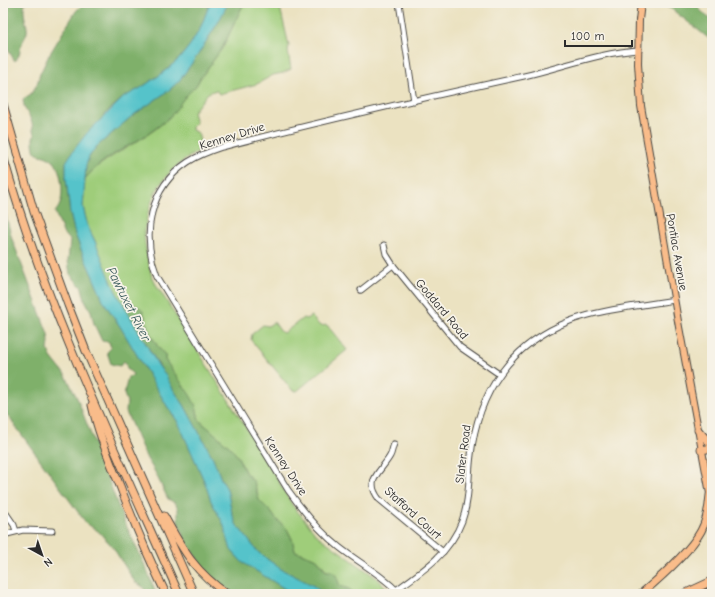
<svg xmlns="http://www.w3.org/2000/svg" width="715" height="597" viewBox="0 0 715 597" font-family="'Comic Neue',sans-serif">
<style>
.green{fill:#9fcd7a;stroke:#657c52}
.forest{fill:#7fb06a;stroke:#556e4a}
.water{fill:#55c3ca;stroke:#40777a}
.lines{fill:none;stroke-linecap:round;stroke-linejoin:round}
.minor-casing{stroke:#484642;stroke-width:7}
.major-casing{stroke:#484642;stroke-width:8}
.highway-casing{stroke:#484642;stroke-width:9}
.minor{stroke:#fff;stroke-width:5}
.major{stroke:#f9bc8a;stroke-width:6}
.highway{stroke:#f9bc8a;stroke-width:7}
.labels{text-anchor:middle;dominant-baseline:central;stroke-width:3.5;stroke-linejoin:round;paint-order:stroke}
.street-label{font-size:12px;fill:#2b2b2b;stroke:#f7f3e8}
.water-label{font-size:13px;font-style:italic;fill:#38595b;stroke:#f7f3e8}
</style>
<rect width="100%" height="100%" fill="#f7f3e8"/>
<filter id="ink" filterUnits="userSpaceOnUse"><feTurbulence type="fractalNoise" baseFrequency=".025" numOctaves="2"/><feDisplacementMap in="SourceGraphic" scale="8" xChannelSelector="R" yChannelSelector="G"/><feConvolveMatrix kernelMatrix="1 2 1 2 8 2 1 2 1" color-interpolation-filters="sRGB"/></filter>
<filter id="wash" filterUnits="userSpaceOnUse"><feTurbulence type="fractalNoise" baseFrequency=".012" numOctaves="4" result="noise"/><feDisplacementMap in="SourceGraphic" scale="16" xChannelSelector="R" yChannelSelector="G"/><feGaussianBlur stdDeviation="0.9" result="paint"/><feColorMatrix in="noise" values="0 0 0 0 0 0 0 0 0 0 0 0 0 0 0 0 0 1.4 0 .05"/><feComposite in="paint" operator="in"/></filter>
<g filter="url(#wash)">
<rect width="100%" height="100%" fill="#ebe2c1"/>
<!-- green -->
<g class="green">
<path d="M245,3H279L289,46L288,51L291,69L283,73L273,75L257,84L219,94L216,90L208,93L193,112L196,123L192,127V130L198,133L202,149C172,166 154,184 147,218C146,223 144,229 144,233C145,249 149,263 152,278L262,453L293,506L318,536L378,579L392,594H355L349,589L340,586L317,559L295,551L292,539L287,529L276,519L271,512L259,500L254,482L245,472L238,457L231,448L199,420L196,406L165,360V355L158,347L148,329L145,316L132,304L123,305L108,276L95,241L88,227L83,207L85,179L88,175C110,153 141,143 164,122C173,115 178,105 185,96C190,90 197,87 199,80L223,47L241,9Z"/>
<polygon points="311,316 320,326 327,325 347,350 297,391 292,390 251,340 252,334 263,325 268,326 274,322 281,332 284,333 303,318 306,319"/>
</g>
<!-- forest -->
<g class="forest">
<path d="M3,3H25C22,13 26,19 27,28C28,35 24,38 22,43C19,51 21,54 15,61C3,45 3,23 3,3Z"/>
<path d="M84,3H210L200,29L190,45L179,59L160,75L139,89L124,97L108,111L73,151L66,163V178L70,213L75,234L82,252L104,302L121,328L167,406L178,422L205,483L211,501L223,523L231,550L242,562L293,594H234L214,579L202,566L185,540L178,522V508L175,503L168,499L154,470L147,459L126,412L127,402L124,394L128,377L132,376L133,374L127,369L126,363L124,361L120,366L111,364L107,352L111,348L109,342L102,341L94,324L91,311L85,300L82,288L70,274L68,261L70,240L66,236L64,235L55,212C57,210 59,207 60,204C64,194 62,167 52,160C40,151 33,161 33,138L35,135C32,131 33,128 32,123C29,113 24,112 23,99L31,94L37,84L40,74L49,55L76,11Z"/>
<path d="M228,3H245L241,9L223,47L199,80C197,87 191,90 186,96C182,100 179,106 175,111C169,118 162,124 155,129C133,146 102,156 85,179L86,165L89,157L96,147L132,116L168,91L179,81L197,56L219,21Z"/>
<polygon points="664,3 697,3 700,10 712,21 712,41"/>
<polygon points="3,204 12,239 48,334 49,342 48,350 51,357 66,376 77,398 124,521 147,570 156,594 148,594 142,586 135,582 112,546 98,531 86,523 3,409"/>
<path d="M132,304C148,309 143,317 148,329C151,337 159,349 165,355V360L190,395L196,406L199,420L231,448L238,457L245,472L254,482L259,500L271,512L276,519L287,529L292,539L295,551L317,559L326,571H332L336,575L340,586L349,589L355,594H324L314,586L281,569L267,559L258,552L236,524L232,513L227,489L221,479L213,458L184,405L173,389L123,305Z"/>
</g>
<!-- water -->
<polygon class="water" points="210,3 228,3 219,21 197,56 179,81 168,91 132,116 96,147 89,157 86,165 83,207 88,227 95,241 115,290 158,365 166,376 173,389 184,405 213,458 221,479 227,489 232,513 236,524 258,552 267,559 281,569 314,586 324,594 293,594 242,562 231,550 223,523 211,501 205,483 178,422 167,406 121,328 104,302 82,252 75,234 70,213 66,178 66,162 73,151 87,133 124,97 139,89 160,75 179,59 190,45 200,29"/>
</g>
<g filter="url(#ink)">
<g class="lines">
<!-- minor casing -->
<g class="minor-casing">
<g id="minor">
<polyline points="399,3 414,101"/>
<polyline points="384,245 386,254 393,265 460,347 499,374"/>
<polyline points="361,290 393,265"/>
<path d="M394,444C392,448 392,453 390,456C381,472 364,480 379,499L443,552"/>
<polyline points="3,509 14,525 16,531"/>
<polyline points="3,535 23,530 52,531"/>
<path d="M396,590C423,571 450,553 462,521C470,499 468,477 471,455C478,392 511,344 570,321C601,309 642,306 674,300"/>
<path d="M400,594C382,574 359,563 339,547C319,531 303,511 288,490L157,276C141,234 149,188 188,162C199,155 210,151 222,147C322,121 423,98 524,76C560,68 601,52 639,50"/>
</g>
</g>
<!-- major casing -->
<g class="major-casing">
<polyline id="major" points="641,3 639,20 638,64 641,106 679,327 711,499"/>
</g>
<!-- highway casing -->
<g class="highway-casing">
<g id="highway">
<polyline points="3,104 34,212 68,305 86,351 194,594"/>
<path d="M3,156C46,308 115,450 179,594"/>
<path d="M92,405C98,433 109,460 120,486C134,523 149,559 166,594"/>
<polyline points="698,430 705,438 712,444"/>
<polyline points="701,450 712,448"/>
<path d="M164,516C184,551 193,570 227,594"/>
<path d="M641,594C660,578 689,553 701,531C707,520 709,508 710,495"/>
<polyline points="684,594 712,581"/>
<polyline points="705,594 712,591"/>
</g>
</g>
<!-- minor -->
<use href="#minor" class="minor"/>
<!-- major -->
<use href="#major" class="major"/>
<!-- highway -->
<use href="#highway" class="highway"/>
</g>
</g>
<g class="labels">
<!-- street labels -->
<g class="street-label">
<text transform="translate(232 136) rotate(-17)">Kenney Drive</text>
<text transform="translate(677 252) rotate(80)">Pontiac Avenue</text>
<text transform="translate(442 309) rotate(50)">Goddard Road</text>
<text transform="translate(463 454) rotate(-83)">Slater Road</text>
<text transform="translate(286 466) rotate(57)">Kenney Drive</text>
<text transform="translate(413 513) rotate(42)">Stafford Court</text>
</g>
<!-- water labels -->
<g class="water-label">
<text transform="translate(129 304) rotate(63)">Pawtuxet River</text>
</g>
</g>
<!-- margin -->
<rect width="715" height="597" fill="none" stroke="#f7f3e8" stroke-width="16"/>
<!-- north arrow -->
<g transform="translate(42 555) rotate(140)" stroke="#f7f3e8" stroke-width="3" paint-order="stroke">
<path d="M0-3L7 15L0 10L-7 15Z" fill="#2b2b2b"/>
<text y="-6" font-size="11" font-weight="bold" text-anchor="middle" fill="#2b2b2b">N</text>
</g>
<!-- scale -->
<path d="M565 40v6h67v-6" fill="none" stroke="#2b2b2b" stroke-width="2"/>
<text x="571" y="40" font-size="12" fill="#2b2b2b" stroke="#f7f3e8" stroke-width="3" paint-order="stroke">100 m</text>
</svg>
